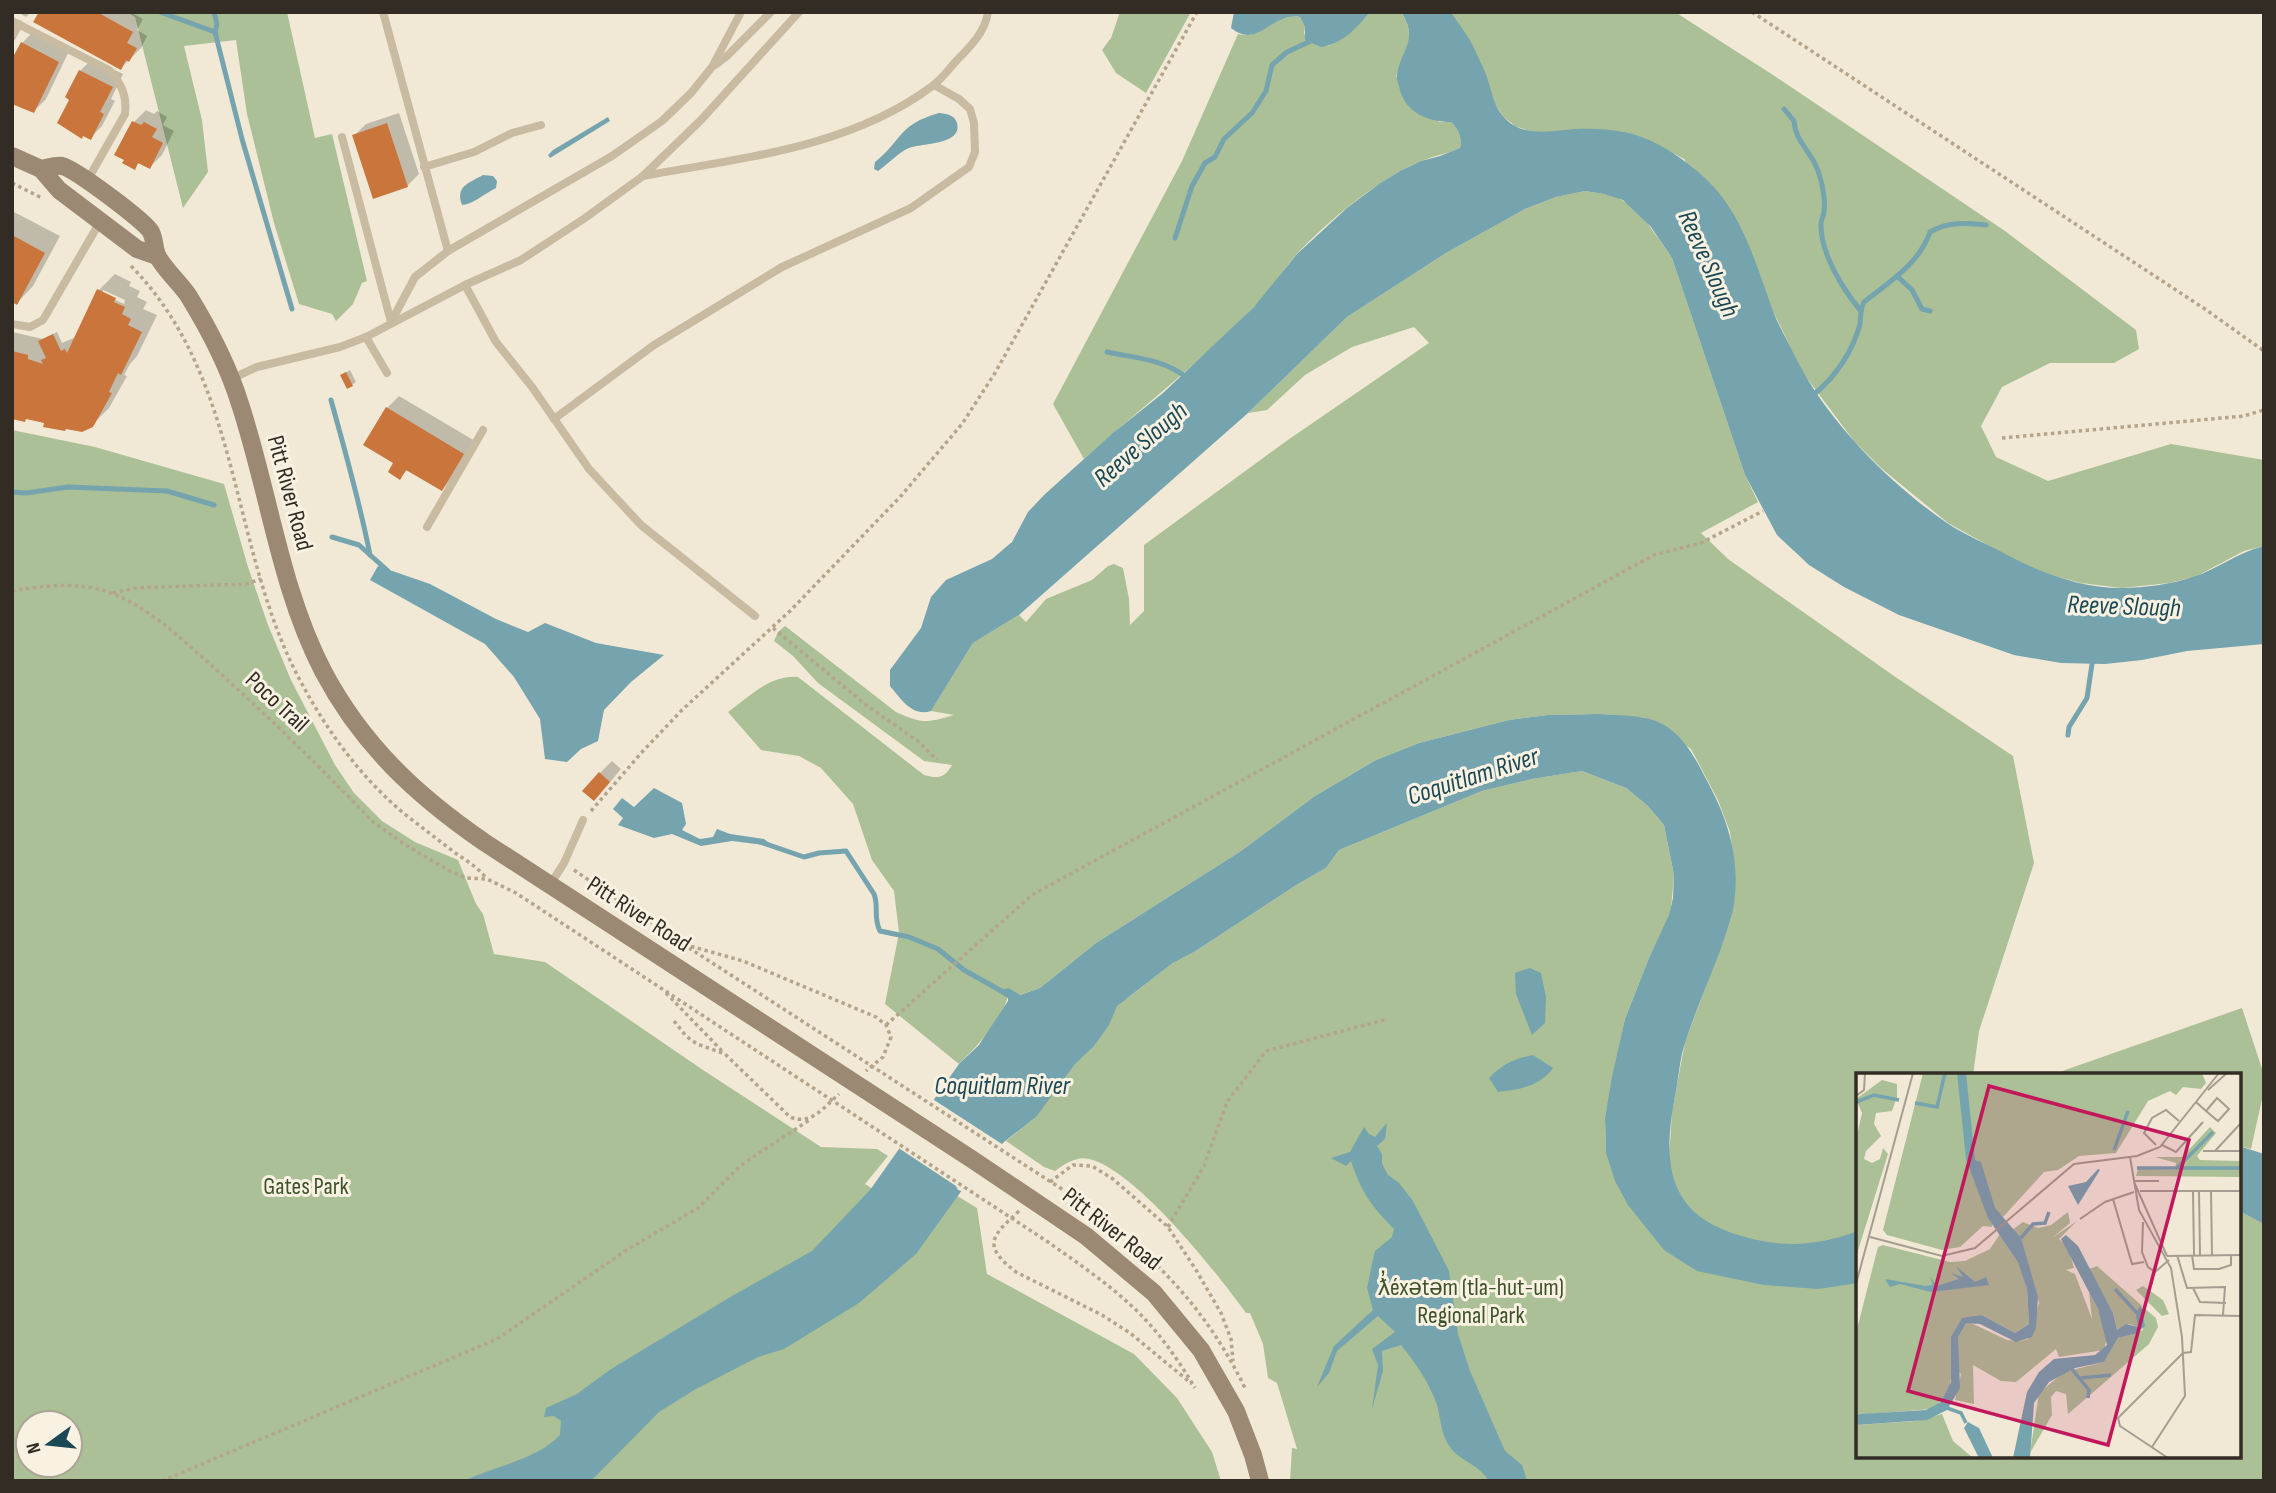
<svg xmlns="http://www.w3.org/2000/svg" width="2276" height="1493" viewBox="0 0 2276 1493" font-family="'Sofia Sans Condensed',sans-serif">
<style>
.green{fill:#abc096;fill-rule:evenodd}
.water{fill:#75a3ae}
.pier{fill:#f1e9d6}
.shadow{fill:#0003;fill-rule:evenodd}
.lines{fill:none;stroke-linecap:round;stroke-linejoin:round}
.stream{stroke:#75a3ae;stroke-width:5}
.building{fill:#c9753c}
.path{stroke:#b5a48c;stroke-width:3.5;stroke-dasharray:3.5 3.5;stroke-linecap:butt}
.lane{stroke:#c9baa2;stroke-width:8}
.secondary{stroke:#9c8974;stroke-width:18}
.labels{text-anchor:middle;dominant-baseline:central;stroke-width:6;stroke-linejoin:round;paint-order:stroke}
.street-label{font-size:24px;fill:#332c25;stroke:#f9f2e2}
.park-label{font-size:24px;fill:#3c5228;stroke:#f9f2e2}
.water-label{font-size:26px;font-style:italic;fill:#1a4855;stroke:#f9f2e2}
.inset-river{fill:none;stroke:#75a3ae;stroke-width:3.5}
.inset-road{fill:none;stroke:#a59d8f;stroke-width:2}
.view{fill:#c2185b;fill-opacity:0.15;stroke:#c2185b;stroke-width:3.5}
.inset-edge{fill:none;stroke:#332c25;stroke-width:3.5}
</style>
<rect width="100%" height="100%" fill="#f1e9d6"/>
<!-- green -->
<g class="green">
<polygon points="126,12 287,12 315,138 332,134 367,281 362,283 353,304 336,321 332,314 299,304 274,223 247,114 236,40 184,46 202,120 208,172 183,208 135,17"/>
<polygon points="1120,12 1191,12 1146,93 1116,73 1102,50 1111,38"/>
<path d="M1370,12H1401C1417,36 1406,52 1396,76L1439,122H1451C1459,130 1462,137 1460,148C1447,154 1432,156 1419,162C1380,178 1325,223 1296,255C1281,272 1269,293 1252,309C1199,363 1140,409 1084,459L1053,404L1182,161L1238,34C1265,40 1274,12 1300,17L1305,27L1304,34L1328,46C1346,37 1357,28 1370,12Z"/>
<polygon points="1451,12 1675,12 1773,75 2005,231 2136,330 2139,349 2114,363 2050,363 2002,387 1981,426 1996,457 2048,481 2171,444 2264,460 2264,546 2244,551 2195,577 2169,583 2122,588 2081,583 2047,574 2013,559 1948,523 1881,468 1854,441 1803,373 1775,315 1684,159 1646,139 1625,132 1578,129 1539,134 1515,126 1504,117 1496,106"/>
<path d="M1585,191C1597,193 1611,194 1622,200C1641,210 1660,241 1672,258L1745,475L1758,502L1701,533L1728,559L1894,676L2013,756L2034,863L1979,1031L1973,1075H1858V1456H2239V1211L2264,1224V1481H1290L1292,1448L1297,1449L1277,1383L1268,1378L1263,1344L1250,1313H1246C1218,1274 1135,1169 1089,1159C1076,1156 1065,1164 1055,1171L1044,1167L1006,1141L1036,1117L998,1061L1129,997L1173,963L1194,952L1298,884L1326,868L1339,850L1482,791L1532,779L1582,771L1626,788L1648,806L1664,825L1674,875L1672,898L1670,915L1649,958L1625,1019L1605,1118L1606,1153L1682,1200L1673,1180L1669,1160L1672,1112L1685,1042L1730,922L1735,896V868L1730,832L1718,800L1691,749L1646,718L1598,714L1548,715L1509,720L1419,743L1376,760L1315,796L1241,851L1096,943L1040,988L1019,995L1009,988C1008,1015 978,1045 959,1064L885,1004L899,933L894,891L872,860L853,804L821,768L799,756L761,750L728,712C750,696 770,675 798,677L924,775C938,779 945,778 952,765L924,761L818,683L793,656L774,641L778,632L785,626L896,712C922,724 927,723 954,715L931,711L973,643L1019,615L1026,622L1046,599L1092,580L1108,566L1114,564L1123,568L1129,599L1130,625L1144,611V545L1285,442L1429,343L1414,327L1352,347L1305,375L1267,410L1248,413L1347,317L1446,253L1525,209L1556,197Z"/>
<path d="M12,430L95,447L224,484L248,567L268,625L291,680L335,765L354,793L382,821L415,842L458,860L476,904L483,914L494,954L545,962L703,1070L821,1147L877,1149L888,1156L865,1184L923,1221L954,1194L977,1208L987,1274L1134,1354L1177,1398L1212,1452L1221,1481H12ZM28,1423H70V1465H28Z"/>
<polygon points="2242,1008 2264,1075 2264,1090 2251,1149 2239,1146 2239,1075 2051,1075"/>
</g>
<!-- water -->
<g class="water">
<path d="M1234,12H1370C1357,28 1342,44 1321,47L1305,40V27L1300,17C1271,12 1259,50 1231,28Z"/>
<path d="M1401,12H1451C1459,25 1469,36 1475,50C1479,60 1485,70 1488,80C1492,93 1494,106 1503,116C1521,138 1550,131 1575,129C1591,128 1609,129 1625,132C1656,139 1683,158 1706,179C1743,214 1756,265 1773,311C1779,327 1788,341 1795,356C1825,419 1890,484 1947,523C1962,533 1980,541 1996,549C2034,570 2077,588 2122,588C2144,588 2172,584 2193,577C2218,569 2236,553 2264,546V644L2187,651L2142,660L2105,664L2061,663L2014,655L1899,615L1844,587L1809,565L1777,535L1745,475L1672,258L1651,227L1623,200L1604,194L1585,191L1556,197L1525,209L1446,253L1347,317L1248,413L1019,615L973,643L931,711C912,717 901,699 890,686V670L921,628L931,597L946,580L992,559L1012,542L1028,512L1044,495L1113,433L1163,393L1254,307L1297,254L1347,208L1379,184L1400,171L1421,161L1440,156L1460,148C1462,137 1459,130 1451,122C1429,122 1406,113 1400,90C1399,85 1396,79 1397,74C1402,48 1419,39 1401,12Z"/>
<path d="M939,113C946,114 954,114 957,123C963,145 922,143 909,148C899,152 888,164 878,171L874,169L875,162C903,140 897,125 939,113Z"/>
<polygon points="608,117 610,121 550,158 548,155 553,150"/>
<path d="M483,175L493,176L497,181L496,188C485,193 474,204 462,205C455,186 469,183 483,175Z"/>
<polygon points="378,566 430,584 496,619 528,632 545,623 596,643 664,655 631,682 604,710 598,741 581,749 567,762 545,759 540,719 514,677 485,644 370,580"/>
<path d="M1598,714C1613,715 1630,715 1645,718C1677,724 1693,753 1706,779C1726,815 1739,853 1735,895C1734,914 1726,933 1720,951C1709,980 1696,1010 1686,1040C1680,1056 1679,1075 1676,1091C1664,1152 1662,1208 1729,1232C1775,1248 1812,1248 1858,1231V1283L1818,1289L1764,1285L1697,1271L1664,1250L1628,1205L1615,1181L1606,1153L1605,1118L1612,1077L1625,1019L1649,958L1669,915L1673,898L1674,875L1664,825L1648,806L1626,788L1582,771L1532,779L1482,791L1339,850L1326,868L1298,884L1194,952L1173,963L1117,1006L1109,1025L1094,1046L1075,1064L1036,1117L1004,1142L970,1179L916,1254L859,1303L784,1349L758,1357L696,1389L659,1412L591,1481H464C496,1465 535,1461 560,1435L561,1421L554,1416L544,1417L546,1408L577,1394L611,1369L732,1296L812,1251L870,1190L959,1064L979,1045L1008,1001V998L1001,994V990L1009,988L1020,995L1040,988L1096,943L1241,851L1315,796L1376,760L1419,743L1509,720L1548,715Z"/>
<polygon points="654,788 682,803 686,824 682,830 700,839 713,837 717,829 730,834 764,839 769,843 764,845 732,841 701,846 672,834 654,838 618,825 623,818 613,809 622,798 634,807"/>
<polygon points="1530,968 1541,973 1546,997 1545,1023 1532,1035 1516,994 1515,973"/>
<path d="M1533,1055L1553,1068C1540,1086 1519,1090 1498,1092L1489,1078C1503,1064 1514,1059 1533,1055Z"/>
<path d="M1387,1123L1385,1139L1377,1146L1382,1154V1164L1388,1175L1399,1183L1413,1201L1449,1271L1458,1334L1470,1371L1505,1451L1522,1465L1527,1481H1489C1479,1464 1457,1460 1448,1444C1440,1431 1441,1416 1436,1402C1428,1381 1415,1362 1401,1345L1382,1351L1383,1371L1372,1409L1378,1365L1372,1349L1395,1332L1378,1316L1337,1351L1329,1373L1317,1387L1334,1346L1373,1310L1367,1288L1372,1264L1375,1251L1392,1237L1394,1229C1371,1205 1362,1194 1351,1161L1346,1166L1331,1158L1350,1152L1364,1127L1369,1134L1375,1137Z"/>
<polygon points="2239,1146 2264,1154 2264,1224 2239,1211"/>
</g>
<!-- pier -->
<polygon class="pier" points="931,1098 1005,1146 965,1192 958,1190 956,1186 897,1147"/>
<!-- shadow -->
<g class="shadow">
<polygon points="17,12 31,12 26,17"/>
<polygon points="40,12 130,12 143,19 137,30 147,36 141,48 121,68"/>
<polygon points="34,31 70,49 46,99 34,111 22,43"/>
<polygon points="92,59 123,74 111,99 115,101 102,126 90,138 71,99 80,71"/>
<polygon points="146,110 154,114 157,111 167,117 163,125 174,131 162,155 150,167 140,162 134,168 134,122"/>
<polygon points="399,113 419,174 407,186 354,136 366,124"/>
<polygon points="12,211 60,236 33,286 17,303 12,300"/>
<path d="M115,274L131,282L129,286L140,291L137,297L147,302L143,309L157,315L137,356L130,364L124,375L127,376L109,408L92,425L46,421L27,417L12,418V332L43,339L57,332L62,343L76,337L99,290ZM103,290L125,300L124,304L103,294Z"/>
<polygon points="350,370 356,382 352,385 342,375"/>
<polygon points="399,396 475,441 454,477 442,489 408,469 400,478 387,408"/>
<polygon points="612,761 621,769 606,787 600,773"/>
</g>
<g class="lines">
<!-- stream -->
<g class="stream">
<polyline points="160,12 215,32 242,139 292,309"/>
<polyline points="214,12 217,24 215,32"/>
<path d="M1784,109L1794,121C1795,139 1807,148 1815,164C1821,176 1826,198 1824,212C1823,217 1820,222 1821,227C1822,256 1843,289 1860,310"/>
<polyline points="1175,238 1192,186 1205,163 1215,157 1224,139 1252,113 1266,91 1272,65 1287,52 1313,40"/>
<polyline points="1898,277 1912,290 1922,309 1930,311"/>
<path d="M1107,352C1134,358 1164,359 1186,377"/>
<path d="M1813,395C1835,378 1853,351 1860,324C1861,316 1860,310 1864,302C1889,282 1919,264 1930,232C1948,221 1966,223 1986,225"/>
<path d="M331,400C345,451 360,503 370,555"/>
<polyline points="12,492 26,493 68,487 167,491 214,505"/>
<polyline points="332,537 359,545 388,571"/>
<polyline points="2068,735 2069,727 2087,698 2093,657"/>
<path d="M760,842L804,857L819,853L846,851L874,894C879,906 873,918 880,931L909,937L938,949L964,970L1005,993"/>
</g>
</g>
<!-- building -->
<g class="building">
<polygon points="39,12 97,12 133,32 127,43 137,48 129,62 126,60 121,70 33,22"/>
<polygon points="21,42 59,62 34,113 12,104 12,59"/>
<polygon points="79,70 113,87 100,112 104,114 91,140 83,136 82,139 57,123 69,100 65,97"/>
<polygon points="132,121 141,125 144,122 157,129 152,137 163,143 150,169 138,163 135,170 122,163 124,160 114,155"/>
<polygon points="387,123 408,187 373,199 352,135"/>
<polygon points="12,235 45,253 17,305 12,302"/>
<polygon points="97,289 116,298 114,302 125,307 122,314 131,319 128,325 142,332 121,375 118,373 109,392 112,393 93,427 82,432 66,429 65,431 43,427 44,423 26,419 25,422 12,419 12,351 28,355 28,359 43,364 41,360 46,358 38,341 53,334 61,351 65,349 67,353"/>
<polygon points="346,372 353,386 347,389 340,375"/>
<polygon points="386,407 464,454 442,491 406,470 400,480 388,472 393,463 363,445"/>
<polygon points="599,772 610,782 594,801 582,791"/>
</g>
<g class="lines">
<!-- path -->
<g class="path">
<polyline points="1752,12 2205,309 2264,351"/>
<polyline points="12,183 42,198"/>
<path d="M131,266C243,380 229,551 302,684C329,734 363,780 407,816C423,828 438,840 454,852C465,860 478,867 486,878"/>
<polyline points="2002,438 2244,416 2264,410"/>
<path d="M12,591C42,586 72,582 102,590C145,603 178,636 211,665C267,715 320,767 372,821L404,844L450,871L466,878L487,879L516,893L1048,1242C1079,1264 1112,1286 1139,1313C1161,1335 1179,1361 1195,1388"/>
<polyline points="113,593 136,588 246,584 261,579"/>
<polyline points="773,628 866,705 919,742 937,760"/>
<polyline points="591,811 643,751 682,710 790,611 900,497 962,424 995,373 1197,12"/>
<polyline points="574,870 683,944 743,961 876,1017 886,1025 891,1037 883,1057 866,1071"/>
<path d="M683,944L1085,1204C1155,1257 1206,1308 1245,1388"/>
<polyline points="666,993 724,1053"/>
<path d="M674,1021L686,1036L697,1044L725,1054L790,1117C811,1126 824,1107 839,1094"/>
<polyline points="886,1025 1032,895 1654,555 1701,543 1763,511"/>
<polyline points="1050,1182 1073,1165 1092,1166 1113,1179 1168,1227 1196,1270 1221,1313 1231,1339 1233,1361"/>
<path d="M1019,1211C992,1236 981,1245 1016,1272L1102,1315L1130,1333L1192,1384"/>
<polyline points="1168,1227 1204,1166 1227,1102 1266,1051 1388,1019"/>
<polyline points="162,1481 497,1339 625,1251 698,1208 741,1165 811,1119"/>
</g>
<!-- lane -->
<g class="lane">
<polyline points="383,12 448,251"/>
<path d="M12,21L109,70C122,84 127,96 125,114L87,181"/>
<polyline points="12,37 19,24"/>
<polyline points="715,65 727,56 771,12"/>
<polyline points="342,137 391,322"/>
<polyline points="424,167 474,152 512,133 541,125"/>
<path d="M643,176C740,158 849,148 931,87C941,80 949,69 957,60C971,46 985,32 988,12"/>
<polyline points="465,285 496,342 532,387 589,469 641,525 755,616"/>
<polyline points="391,322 415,277 448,251 612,156 662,121 691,93 712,67 741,12"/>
<polyline points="12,324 30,327 43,320 101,220"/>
<polyline points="366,337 387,373"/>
<polyline points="231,379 257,367 340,347 366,337 465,285 521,260 585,218 643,176 701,120 799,12"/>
<polyline points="554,419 654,345 782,267 911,208 969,167 975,152 974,123 970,109 959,99 934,85"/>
<polyline points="427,527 483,430"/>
<polyline points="550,885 564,863 583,820"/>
</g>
<!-- secondary -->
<g class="secondary">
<polyline points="12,156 41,169 59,190 137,249 157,256"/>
<path d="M41,169C47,168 56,165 62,166C75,169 145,221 151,232C155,240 154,250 158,257C166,271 179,282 188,295C209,329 228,365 240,404C269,492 280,588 323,671C362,745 416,795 484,842L970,1158L1086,1236L1154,1293L1201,1350L1236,1411L1253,1455L1260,1481"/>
</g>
</g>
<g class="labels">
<!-- street labels -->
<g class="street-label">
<text transform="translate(290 493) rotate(75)">Pitt River Road</text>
<text transform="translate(277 702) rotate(43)">Poco Trail</text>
<text transform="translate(639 914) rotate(33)">Pitt River Road</text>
<text transform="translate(1112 1229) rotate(38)">Pitt River Road</text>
</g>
<!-- park labels -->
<g class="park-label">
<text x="306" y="1186">Gates Park</text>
<text x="1471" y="1287">ƛ̓éxətəm (tla-hut-um)<tspan x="1471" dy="28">Regional Park</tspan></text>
</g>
<!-- water labels -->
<g class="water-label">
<text transform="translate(1708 264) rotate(66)">Reeve Slough</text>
<text transform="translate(1141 445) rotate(-41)">Reeve Slough</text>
<text transform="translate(2124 607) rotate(2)">Reeve Slough</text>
<text transform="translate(1473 777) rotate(-18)">Coquitlam River</text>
<text x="1002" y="1086">Coquitlam River</text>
</g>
</g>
<!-- overview -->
<g transform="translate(1856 1073)">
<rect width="385" height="385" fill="#f1e9d6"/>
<path d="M67,0H346L350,10L345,16L327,14L320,22L314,18L292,28L260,80L223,83L202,97L188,99L147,144L143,141L137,146L136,154L127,153L104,174L86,177L31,162L27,157ZM26,7L41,11V24L36,38L20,40L18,51L25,63L10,78L8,86L16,90L24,86L27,75L32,81L0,184V67L6,40L0,26ZM354,54L360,60L341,83L344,87L385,88V104L280,103L282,96L319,97L320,90L299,84H326ZM212,139L214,150L196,165L221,148L203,166L212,174L218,195L210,197L219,201L236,246L233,219L242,236L251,264L248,277L203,284L200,276L160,309L145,308L117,292L118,331L99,327L105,301L97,294L92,322L76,336L0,342V260L22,174L27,172L94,189L109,188L134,176L144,161L147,166L155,162L171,216L173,251L159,260L126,242L113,249L151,267L164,268L172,266L183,230L164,165L156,157L167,149L182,155L195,152ZM241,193L284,231L282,254L273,251L261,257L257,240L233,196ZM287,213L307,227L313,241L306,243L280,217ZM288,235L300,245L302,254L293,271L212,341L210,321L200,318L195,324L196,342L174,380L183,320L208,299L248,289L262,265L287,257ZM86,341L97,368L117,385H0V352L60,348Z" fill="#abc096"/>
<path d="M101,0H110L119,87L125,89L139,135L165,165L182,224L180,255L176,264L160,269L124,251L110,250L102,264L104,315L91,337L71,347L0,352V342L5,341L70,337L85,329L95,309V264L106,245L126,242L159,260L173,251L171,216L162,189L132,145L110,86ZM242,96L244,97L222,132L212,113L230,109ZM210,162L222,173L257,240L261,257L270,251L282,254L280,242L285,231L289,253L281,260L262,265L248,289L219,295L193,309L178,330L174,385H157L171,319L183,299L198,286L239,282L251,272L242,236L205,166ZM100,193L119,209L130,204L133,212L75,219L44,211L34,214L29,206L69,213L77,212L74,204L81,213L103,206L95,200L107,204ZM112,349L123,355L137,385H123L108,355Z" fill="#75a3ae"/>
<path class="inset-river" d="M0,29L18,22L43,27M59,30L81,34L89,0M258,77L272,38M281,95H321L357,59M323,95H385M165,165L177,151L189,150L193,139M259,216L281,240M215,295L233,317L232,325M225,305L255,302M91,335L105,340L110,350"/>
<path class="inset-road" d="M352,17L371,0M0,23L8,17L9,0M340,29L350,38L362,48L373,36L361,25L350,38M300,72L288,60L296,45L310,37L323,48M306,72L320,79L347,49M347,78H385M359,78L385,50M274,84L283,137L315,195L326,264L329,323L296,374M278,108H303M278,109L311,183M284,118H385M337,118L338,182M343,118L344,182M355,118L356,182M257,126L276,191L288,189M224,146L249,129L278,119M287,149L286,179L292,194L299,199L313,187M14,164L86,183L119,175L218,91L281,83L304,74L363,0M321,182L331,215L369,214L367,242M336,182L338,196H363L375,192V182M311,183L385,182M0,211L57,0M337,215L344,229L370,230M312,385L264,353L262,345L327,280L335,279L339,242L385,243"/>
<path class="view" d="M133,13L333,67L252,372L52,318Z"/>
<rect width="385" height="385" class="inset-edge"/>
</g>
<!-- border -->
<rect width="2276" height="1493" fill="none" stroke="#332c25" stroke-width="28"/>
<!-- north arrow -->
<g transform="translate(49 1444) rotate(255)"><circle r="33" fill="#f9f2e2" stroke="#aaa396" stroke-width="2"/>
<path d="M0-5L12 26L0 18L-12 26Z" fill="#1a4855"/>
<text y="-10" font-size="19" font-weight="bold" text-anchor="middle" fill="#332c25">N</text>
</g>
</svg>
